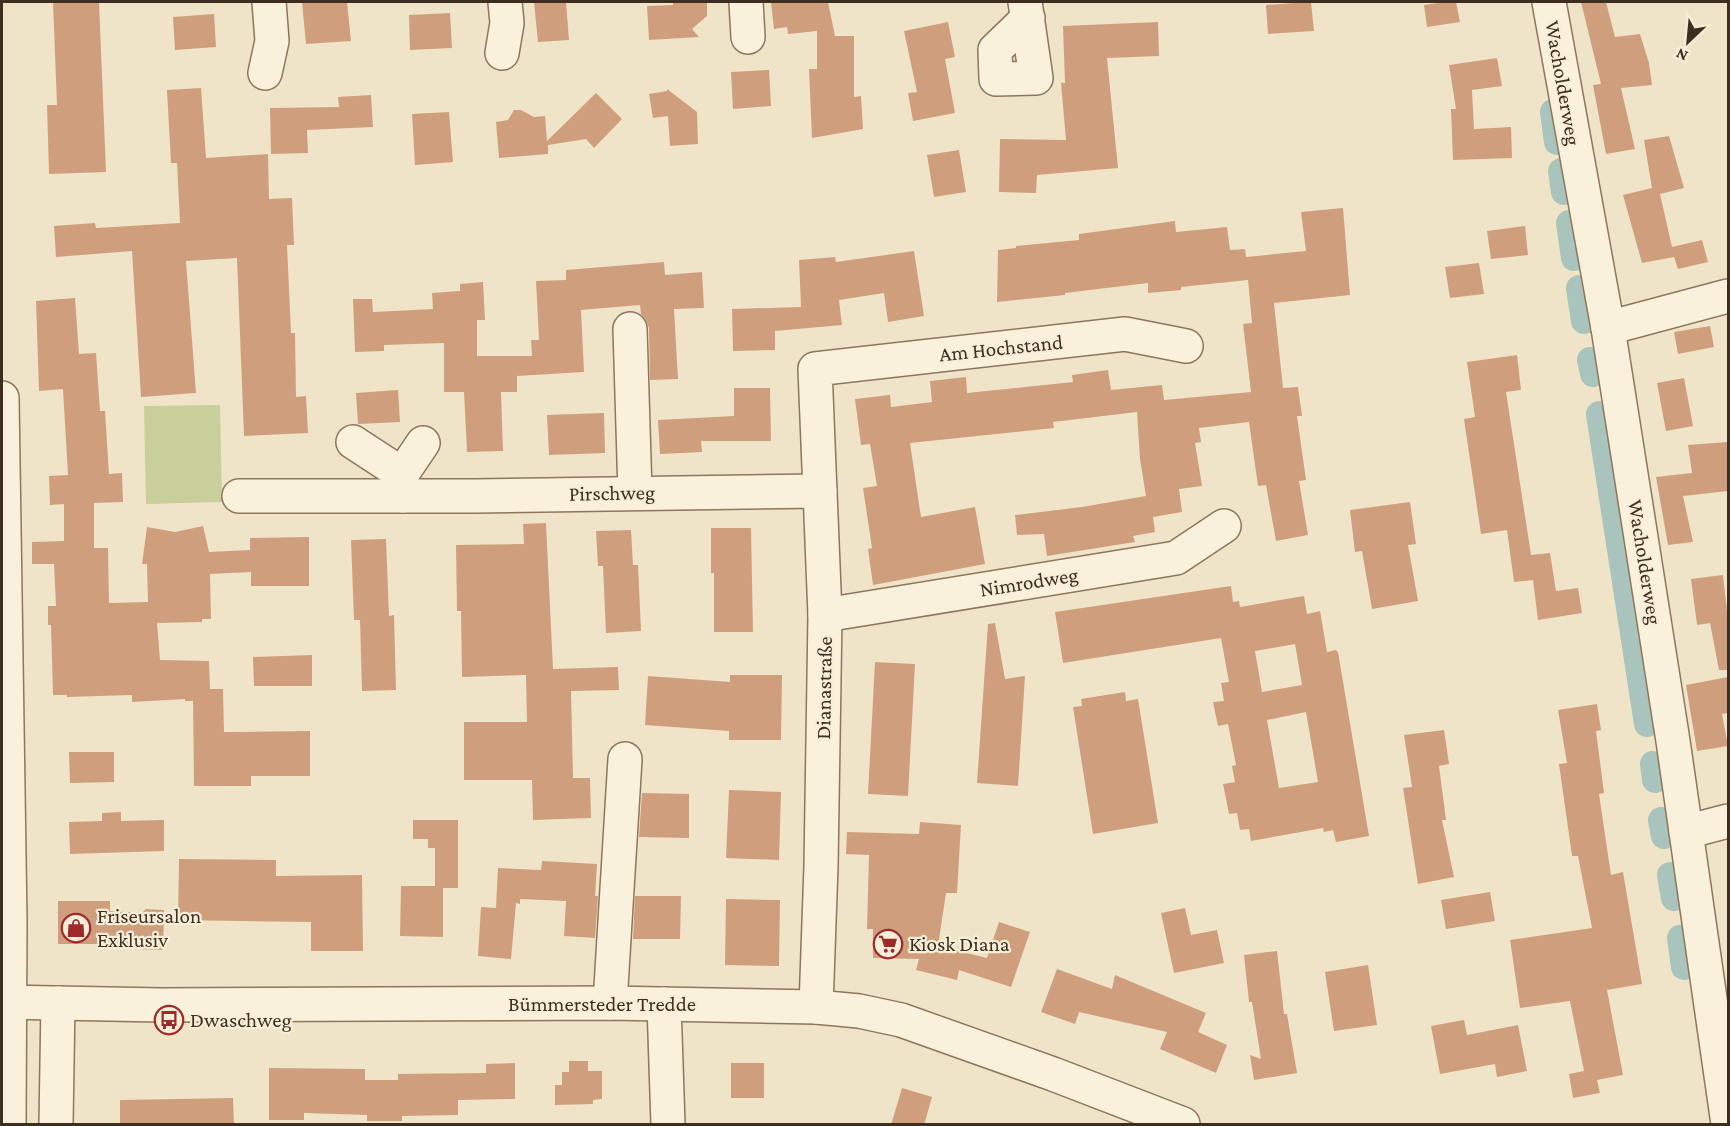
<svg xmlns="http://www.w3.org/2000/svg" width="1730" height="1126" viewBox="0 0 1730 1126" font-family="'Crimson Pro',serif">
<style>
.green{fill:#c9cf9b}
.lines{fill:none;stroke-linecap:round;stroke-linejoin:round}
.canal{stroke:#a9c4bc;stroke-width:26}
.building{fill:#cf9f7d;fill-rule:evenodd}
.minor-casing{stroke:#8d765c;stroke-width:36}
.minor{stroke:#faf1dc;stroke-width:33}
.labels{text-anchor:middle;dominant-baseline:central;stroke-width:4.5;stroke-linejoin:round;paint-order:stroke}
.street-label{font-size:21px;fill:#3d2e20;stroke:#f7eed8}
.poi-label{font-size:21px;fill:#3d2e20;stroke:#f7eed8;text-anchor:start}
</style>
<rect width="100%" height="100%" fill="#f0e4c8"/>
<!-- green -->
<polygon class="green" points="220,405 222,502 146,504 144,406"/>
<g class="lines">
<!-- canal -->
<g class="canal">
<polyline points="1553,112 1557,142"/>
<polyline points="1561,171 1564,192"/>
<polyline points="1569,223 1574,258"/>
<polyline points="1579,288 1584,321"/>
<polyline points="1590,360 1593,374"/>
<polyline points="1599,414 1647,724"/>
<polyline points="1653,764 1655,780"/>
<polyline points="1661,820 1664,836"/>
<polyline points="1670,875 1674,898"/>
<polyline points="1680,938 1684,967"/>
</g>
</g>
<!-- building -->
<g class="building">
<polygon points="53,2 99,2 106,172 49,174 47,105 57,105"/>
<polygon points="302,2 347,2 351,41 306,44"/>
<polygon points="534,2 566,2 569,40 538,42"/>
<polygon points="673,2 707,2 707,16 692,29 699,37 649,40 647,6 673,5"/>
<polygon points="771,2 828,2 835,36 854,36 854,97 861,96 863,129 812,138 809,69 817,69 817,31 788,34 787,27 774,29"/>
<polygon points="1311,2 1314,31 1268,34 1266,5"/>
<polygon points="1445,2 1456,2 1460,22 1427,27 1424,5"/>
<polygon points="1581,2 1606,2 1615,37 1640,34 1649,63 1652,85 1621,88 1635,149 1606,154 1593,85 1601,84"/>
<polygon points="450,13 452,48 410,50 409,15"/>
<polygon points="214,14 216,47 175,50 173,17"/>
<polygon points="948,22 955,57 945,59 955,113 913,121 908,93 917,92 904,31"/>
<polygon points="1158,22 1159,56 1107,58 1118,168 1037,175 1036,193 999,192 1000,139 1066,140 1061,83 1065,83 1063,26"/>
<polygon points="1497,58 1502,86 1472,90 1474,129 1511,127 1512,158 1453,160 1451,109 1456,109 1449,65"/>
<polygon points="769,70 771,106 733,109 731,72"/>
<polygon points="201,88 206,158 268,154 269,199 292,198 294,245 287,245 291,333 295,333 296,397 306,396 308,433 244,436 237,258 186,261 196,393 141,397 132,251 56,257 54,226 95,223 96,228 180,223 177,163 171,163 167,90"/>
<polygon points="667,89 697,112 698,144 670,146 668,116 653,118 649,94 667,91"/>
<polygon points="596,93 622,119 594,148 586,139 548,145 548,154 499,158 496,122 508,120 514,110 521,110 534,117 545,116 547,141"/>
<polygon points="371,95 373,127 307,130 308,153 271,154 270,108 339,107 338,97"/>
<polygon points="449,112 453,162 415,165 412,114"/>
<polygon points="1669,136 1684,188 1660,194 1672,247 1702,240 1708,262 1678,269 1674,257 1642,263 1623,195 1652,188 1644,140"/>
<polygon points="959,150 966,192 934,197 927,155"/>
<polygon points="1343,208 1350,295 1274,303 1283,388 1298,387 1302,416 1297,416 1306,480 1299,481 1308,535 1276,541 1266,485 1258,486 1249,422 1199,428 1201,442 1195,443 1202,486 1179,489 1182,512 1153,517 1155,532 1133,536 1135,542 1047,556 1044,534 1017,535 1015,515 1082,507 1146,496 1140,459 1137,412 1053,422 1054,428 910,443 921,517 975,507 985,564 873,585 868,549 872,548 863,488 877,486 870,444 861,445 855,399 890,395 891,407 932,402 930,381 966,377 967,393 1073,382 1072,375 1108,370 1111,390 1162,385 1164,400 1251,392 1243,324 1252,323 1248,280 1181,287 1181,290 1148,293 1148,283 1065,293 1065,295 997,302 998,250 1016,248 1016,246 1079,240 1079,234 1175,221 1176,232 1227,227 1230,250 1245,249 1246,257 1306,251 1301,212"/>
<polygon points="1525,226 1528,255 1491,259 1487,231"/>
<polygon points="914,251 924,316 888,322 884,293 839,300 842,325 775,331 775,350 733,351 732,309 801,307 799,260 835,257 836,262"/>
<polygon points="664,262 665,275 702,272 704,308 674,309 678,379 650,380 649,328 646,320 641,314 640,305 581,310 584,372 517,376 517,392 501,392 503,451 467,452 464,392 444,392 444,343 384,345 384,351 355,352 353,299 372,299 373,312 433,309 432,293 460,291 460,284 483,282 485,320 477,320 477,356 532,356 531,340 539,340 536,281 566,280 566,270"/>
<polygon points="1479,263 1484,294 1450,298 1445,267"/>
<polygon points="75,298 79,354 96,353 100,411 105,411 109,474 122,473 123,502 94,503 94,548 108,548 109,603 148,602 147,564 142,564 147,527 175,532 203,526 209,552 250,550 250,538 309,537 309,586 251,586 251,572 210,574 211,619 202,619 202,622 157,623 160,660 209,661 210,689 223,689 224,732 310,731 310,776 251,776 251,786 194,786 193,701 185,701 185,699 132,702 132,695 67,697 67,695 53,695 51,625 48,625 48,606 56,606 54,564 32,564 32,542 64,541 64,504 50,505 49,476 68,475 63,389 39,391 36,301"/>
<polygon points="1710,326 1714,347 1678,354 1674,332"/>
<polygon points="1517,355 1521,390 1506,392 1531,555 1550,553 1556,591 1578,588 1582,613 1538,620 1533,580 1514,582 1507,530 1481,534 1464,419 1475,417 1467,362"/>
<polygon points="1684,378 1693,426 1666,431 1657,383"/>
<polygon points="734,388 770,388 771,441 701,441 702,452 660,454 658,420 734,416"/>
<polygon points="398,390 400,422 358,424 356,393"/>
<polygon points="604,413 605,453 549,455 547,415"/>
<polygon points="1728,442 1728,491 1683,496 1693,542 1668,545 1656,477 1692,473 1688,445"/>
<polygon points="1410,502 1416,544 1408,545 1418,601 1372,609 1362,551 1355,552 1350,510"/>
<polygon points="546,523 553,669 618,667 619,690 571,691 573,776 573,778 590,778 591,818 533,820 532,780 464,780 464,722 527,722 526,675 462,677 461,611 457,611 456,545 524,544 523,524"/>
<polygon points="711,528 751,528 753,632 714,632 714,573 711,573"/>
<polygon points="631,530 633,565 638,565 641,631 606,633 603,566 598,566 596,531"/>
<polygon points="386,539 389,616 394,615 396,690 362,691 360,620 354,620 351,540"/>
<polygon points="1723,575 1728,620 1728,670 1719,670 1710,623 1697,625 1691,579"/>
<path d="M1231,586L1233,602L1239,601L1240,607L1304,596L1307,614L1320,611L1327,652L1336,650L1338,652L1369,836L1336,842L1333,830L1324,832L1323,828L1251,841L1249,829L1240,830L1237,813L1229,814L1223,784L1235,782L1232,766L1236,765L1228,724L1218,726L1213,702L1224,701L1221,683L1229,682L1221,638L1063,663L1055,612ZM1295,644L1302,685L1262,692L1255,651ZM1306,712L1318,782L1279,788L1267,720Z"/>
<polygon points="995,623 1005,679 1025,676 1018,786 977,783 988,624"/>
<polygon points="312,655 312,686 254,686 253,657"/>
<polygon points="875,662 915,664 908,796 868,794"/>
<polygon points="730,675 782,675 781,740 729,740 729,731 645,725 648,676 730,682"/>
<polygon points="1728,677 1728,713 1722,714 1728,746 1697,751 1686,685"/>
<polygon points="1125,692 1126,701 1138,699 1158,823 1093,834 1073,707 1082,706 1081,699"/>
<polygon points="1597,704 1601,730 1596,731 1604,793 1599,794 1611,875 1623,872 1642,984 1607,990 1623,1075 1597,1080 1600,1093 1573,1098 1569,1074 1584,1071 1570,1001 1520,1008 1510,940 1592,928 1578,856 1572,856 1559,764 1567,763 1558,710"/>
<polygon points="1444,730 1449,764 1439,766 1446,820 1442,820 1454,877 1418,884 1403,788 1412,787 1404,735"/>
<polygon points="69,752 114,752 114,782 70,783"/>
<polygon points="729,790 781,792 779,860 726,858"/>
<polygon points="642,793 689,794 689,838 639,837"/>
<polygon points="121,812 121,821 164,820 164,851 70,854 69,822 102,821 102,813"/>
<polygon points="413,820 458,820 458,888 443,888 443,937 400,936 401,886 435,886 435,848 428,848 428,839 413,839"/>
<polygon points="920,822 961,825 957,893 946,893 938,946 987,958 999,922 1030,932 1011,987 959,970 957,980 916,970 919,959 873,958 873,929 867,929 869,855 846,854 847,832 919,834"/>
<polygon points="179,859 276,860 276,876 362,875 363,951 311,951 311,922 178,920"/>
<polygon points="542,861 597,864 595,896 598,896 595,938 564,936 566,901 520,899 520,904 516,903 511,959 478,956 481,907 496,908 498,868 541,870"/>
<polygon points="1490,892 1495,921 1446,929 1441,900"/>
<polygon points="635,896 681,896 680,939 633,939"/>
<polygon points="726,899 780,900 779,966 725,965"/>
<polygon points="58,901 110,901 110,911 142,913 146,909 164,910 163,950 136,949 136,944 58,944"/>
<polygon points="1185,908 1191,935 1217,930 1224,963 1174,973 1161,913"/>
<polygon points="1277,951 1284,1014 1287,1014 1297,1073 1254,1080 1250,1055 1261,1059 1252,1002 1249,1002 1244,955"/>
<polygon points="1368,965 1377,1025 1334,1031 1325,972"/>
<polygon points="1057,969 1112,989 1115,975 1206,1013 1198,1032 1227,1045 1216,1073 1160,1049 1167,1032 1079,1012 1075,1024 1041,1012"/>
<polygon points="1464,1020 1467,1035 1518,1025 1527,1071 1497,1077 1495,1064 1440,1074 1431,1026"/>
<polygon points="569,1061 588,1061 588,1071 602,1071 602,1099 593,1100 593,1104 555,1105 555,1085 562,1085 562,1072 569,1072"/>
<polygon points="515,1063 515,1099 458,1100 458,1115 402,1116 402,1121 367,1121 367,1115 304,1113 304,1120 269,1120 269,1068 365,1069 365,1080 398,1080 398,1074 486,1073 486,1064"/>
<rect x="731" y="1063" width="33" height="35"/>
<polygon points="902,1088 932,1097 924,1125 891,1125"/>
<polygon points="233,1098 234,1125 120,1125 120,1100"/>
</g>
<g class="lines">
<!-- minor casing -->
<g class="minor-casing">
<g id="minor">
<polyline points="746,2 748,37"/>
<polyline points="1025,2 1036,78 996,79 995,50 1028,18"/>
<polyline points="1549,2 1608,328 1673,741 1728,1124"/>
<polyline points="502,53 507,23 505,2"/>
<polyline points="265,73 272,41 269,2"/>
<polyline points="1608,328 1728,296"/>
<polyline points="630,329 635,493"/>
<polyline points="2,398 10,921 9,1124"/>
<polyline points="353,442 402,474"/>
<polyline points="239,496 475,496 820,491"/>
<polyline points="403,496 402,474 423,443"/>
<polyline points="825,615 1176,558 1224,526"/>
<polyline points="1686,832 1728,821"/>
<polyline points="2,1002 162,1005 610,1003 816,1007 859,1011 901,1020 1053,1074 1183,1124"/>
<polyline points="610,1003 625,759"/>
<polyline points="664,1004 668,1124"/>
<polyline points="816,1007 821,866 825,615 815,369 1125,334 1186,346"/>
<polyline points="56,1124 58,1003"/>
</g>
</g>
<!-- minor -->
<use href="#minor" class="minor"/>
</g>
<!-- icons -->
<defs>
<g id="shop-ring" transform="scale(1.5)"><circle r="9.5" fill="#f7eed8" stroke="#9e2a2b" stroke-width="1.5"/><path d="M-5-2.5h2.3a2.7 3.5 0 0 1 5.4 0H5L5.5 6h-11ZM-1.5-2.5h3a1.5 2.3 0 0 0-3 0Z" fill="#9e2a2b"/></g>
<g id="supermarket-ring" transform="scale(1.5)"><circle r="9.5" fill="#f7eed8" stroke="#9e2a2b" stroke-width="1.5"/><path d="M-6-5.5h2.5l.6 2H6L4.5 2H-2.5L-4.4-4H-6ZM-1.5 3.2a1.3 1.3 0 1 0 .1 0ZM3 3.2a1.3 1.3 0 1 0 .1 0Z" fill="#9e2a2b"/></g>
<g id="bus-ring" transform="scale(1.5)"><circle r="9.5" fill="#f7eed8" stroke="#9e2a2b" stroke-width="1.5"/><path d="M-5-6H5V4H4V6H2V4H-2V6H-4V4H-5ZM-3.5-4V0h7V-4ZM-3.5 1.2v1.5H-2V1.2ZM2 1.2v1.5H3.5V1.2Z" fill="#9e2a2b"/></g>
</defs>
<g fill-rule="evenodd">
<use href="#shop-ring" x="76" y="928"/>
<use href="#supermarket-ring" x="888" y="944"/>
<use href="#bus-ring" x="169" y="1020"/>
</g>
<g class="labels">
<!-- street labels -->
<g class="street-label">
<text transform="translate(1563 83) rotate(80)">Wacholderweg</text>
<text transform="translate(1001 348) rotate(-6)">Am Hochstand</text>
<text transform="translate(612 493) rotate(-1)">Pirschweg</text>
<text transform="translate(1645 562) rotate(81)">Wacholderweg</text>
<text transform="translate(1029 582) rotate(-9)">Nimrodweg</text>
<text transform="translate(824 688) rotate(-89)">Dianastraße</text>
<text x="602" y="1004">Bümmersteder Tredde</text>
</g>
<!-- poi labels -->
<g class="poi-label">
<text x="97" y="916">Friseursalon<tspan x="97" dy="24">Exklusiv</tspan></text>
<text x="909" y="944">Kiosk Diana</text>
<text x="190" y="1020">Dwaschweg</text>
</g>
</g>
<!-- border -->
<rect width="1730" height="1126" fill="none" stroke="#3d2e20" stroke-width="6"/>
<!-- north arrow -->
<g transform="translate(1688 42) rotate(206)" stroke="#f7eed8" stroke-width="4.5" paint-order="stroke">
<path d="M0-4.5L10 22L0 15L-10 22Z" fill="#3d2e20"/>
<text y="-9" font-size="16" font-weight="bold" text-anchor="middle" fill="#3d2e20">N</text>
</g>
</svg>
